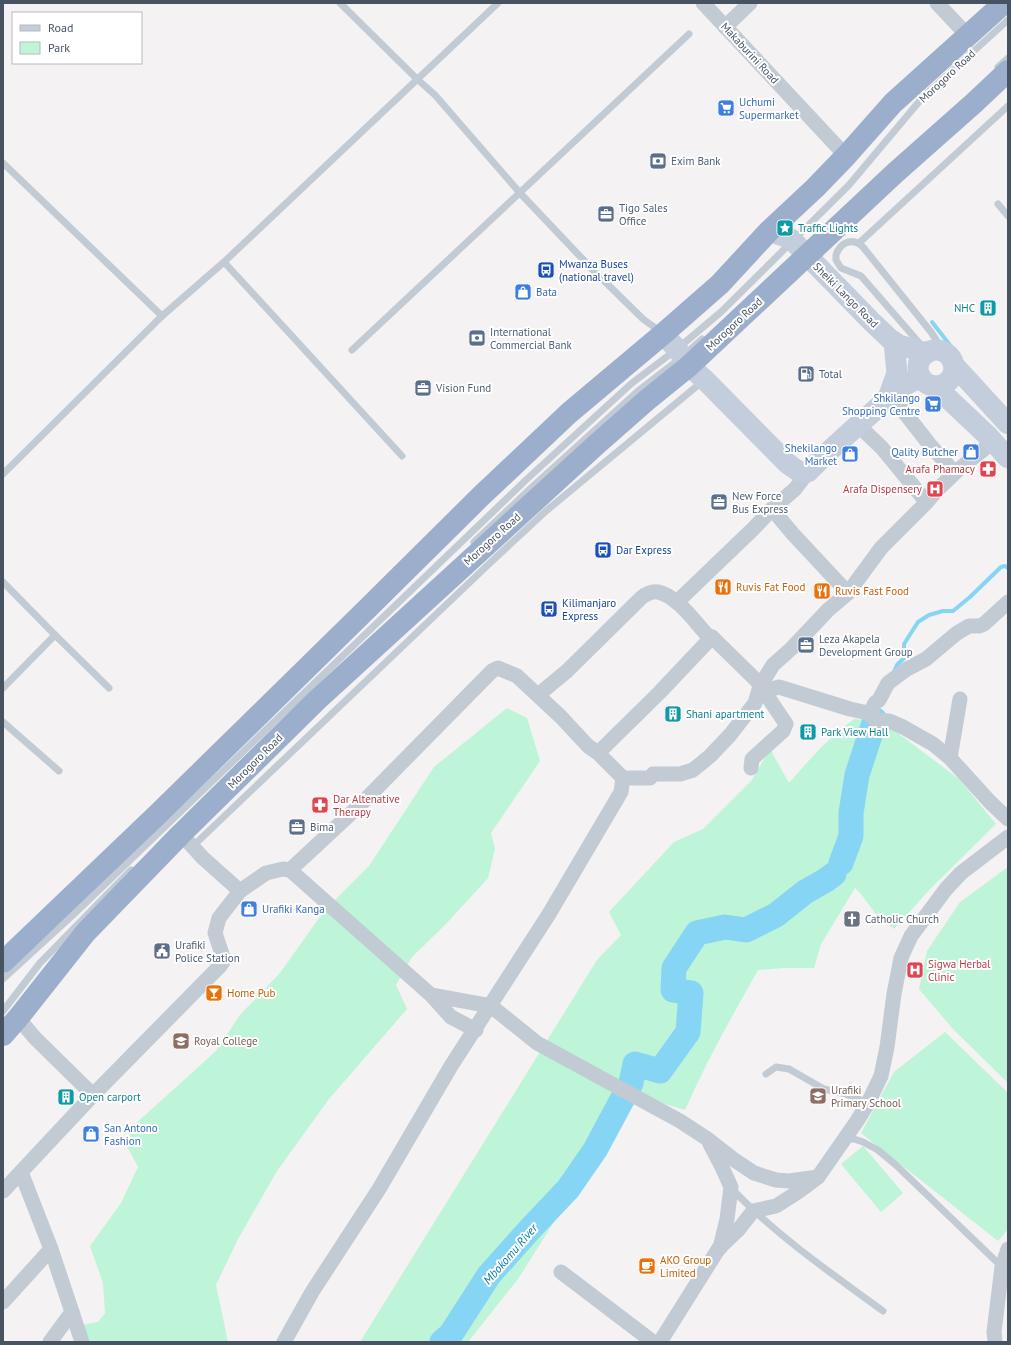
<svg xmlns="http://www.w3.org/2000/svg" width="1011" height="1345" viewBox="0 0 1011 1345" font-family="'PT Sans',sans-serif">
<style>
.green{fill:#bef4d7}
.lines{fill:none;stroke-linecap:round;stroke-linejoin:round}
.stream{stroke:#87d5f5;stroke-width:4}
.river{stroke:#87d5f5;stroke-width:25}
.service{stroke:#c2cbd4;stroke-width:7}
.minor{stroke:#c2cbd4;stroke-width:15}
.secondary{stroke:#c3cddc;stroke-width:21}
.trunk{stroke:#9baecb;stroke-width:22}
.labels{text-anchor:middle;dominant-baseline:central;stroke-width:4;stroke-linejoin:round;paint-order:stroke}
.street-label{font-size:11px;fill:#485362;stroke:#fff}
.shop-label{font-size:11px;fill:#366cbe;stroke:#fff;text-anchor:start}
.service-label{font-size:11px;fill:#4e5e75;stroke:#fff;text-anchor:start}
.culture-label{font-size:11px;fill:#0d838f;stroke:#fff;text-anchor:start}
.transit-label{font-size:11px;fill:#164399;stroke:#fff;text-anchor:start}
.health-label{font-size:11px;fill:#be3a42;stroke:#fff;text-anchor:end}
.food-label{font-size:11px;fill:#c56008;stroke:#fff;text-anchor:start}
.worship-label{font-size:11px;fill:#5b616d;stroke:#fff;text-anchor:start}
.education-label{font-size:11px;fill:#785e54;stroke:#fff;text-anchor:start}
.water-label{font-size:12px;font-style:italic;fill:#0279ab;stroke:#fff}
</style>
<rect width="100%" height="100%" fill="#f4f2f2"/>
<!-- green -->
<g class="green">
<polygon points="507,708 527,718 540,761 491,833 495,849 488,878 446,924 412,957 396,985 407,1009 329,1099 277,1171 238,1239 216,1285 228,1342 83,1342 78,1326 98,1322 105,1313 103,1283 90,1246 121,1203 138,1167 127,1146 133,1126 216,1051 240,1015 280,973 324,911 369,866 434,767"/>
<path d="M854,719L872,721L895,731L959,779L996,824L932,887L894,929L875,913L861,894L855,888L821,944L814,968H783L758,970C732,1016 706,1062 685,1110L638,1096L590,1165L518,1279L468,1342H360L597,960L621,935L609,912L674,842L703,829L752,780L770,749L789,783C809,760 829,737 854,719Z"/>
<polygon points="1008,867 1008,1083 953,1029 919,989 927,951 960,902"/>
<polygon points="945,1032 1008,1093 1008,1229 998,1241 861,1133 894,1072"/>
<polygon points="863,1146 903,1193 881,1212 841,1164"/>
</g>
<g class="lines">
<!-- stream -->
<g class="stream">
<polyline points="932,322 960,358"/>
<polyline points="894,672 897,665 904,658 904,644 918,622 929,615 943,611 953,611 970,597 1001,567 1005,566 1008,568"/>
</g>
<!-- river -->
<g class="river">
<polyline points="841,863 851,836 851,813 857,775 875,720"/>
<polyline points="442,1342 451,1334 489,1275 532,1227 568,1189 595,1150 631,1083 635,1064 660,1071 688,1032 691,993 673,990 674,968 697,933 725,927 746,930 776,915 805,892 826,880 834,874"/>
</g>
<!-- service -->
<g class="service">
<polyline points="340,3 417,79 435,95 520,193 593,270 643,319 661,332"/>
<polyline points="998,67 1008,58"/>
<polyline points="3,163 162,316"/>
<polyline points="998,204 1008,216"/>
<polyline points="859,243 1008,106"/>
<polyline points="224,262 402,456"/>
<path d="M921,345L861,276L841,268L836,260V255C840,242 853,237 863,247L931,332L944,352"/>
<polyline points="352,350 689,34"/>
<polyline points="3,474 162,316 224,262 498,3"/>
<polyline points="474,542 532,487 638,391 682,357 702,339"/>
<polyline points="3,582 55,635 109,688"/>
<polyline points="3,688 55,635"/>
<polyline points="3,722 59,771"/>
<polyline points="192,847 491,562 546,511 703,381"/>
<polyline points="3,979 73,915 527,479 632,383 677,349 721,312 849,185 923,97 1008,20"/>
<polyline points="3,1011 40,963 131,870"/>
<polyline points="766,1074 776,1067 789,1069 824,1089 846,1094 868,1103"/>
<polyline points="845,1139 854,1139 863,1142 878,1150 897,1166 1002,1267"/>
<path d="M732,1189C777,1236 831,1273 883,1311"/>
</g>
<!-- minor -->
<g class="minor">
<polyline points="703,3 846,156"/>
<polyline points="937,3 968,36"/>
<polyline points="725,27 750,3"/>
<polyline points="888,398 901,408 930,445 953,471"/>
<polyline points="858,425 882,448 924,499"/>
<polyline points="772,509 793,534 848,593"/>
<polyline points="677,602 753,529 772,509 795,489 808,472"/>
<polyline points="764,691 779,687 850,709 868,713 875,720 889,721 903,727 933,744 950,758 990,802 1008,819"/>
<path d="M538,695L567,671L641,598C646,594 651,591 658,592C676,595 696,623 708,636L712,637L757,681L786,724L783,731L752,759L751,768"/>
<polyline points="868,713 872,709 875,703 879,700 888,683 907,669 926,659 957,633 969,626 979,626 984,624 1008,602"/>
<polyline points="598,753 659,693 712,637"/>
<polyline points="950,758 960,699"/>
<polyline points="181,834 203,858 240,891"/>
<polyline points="290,870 360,805 492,671 498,668 517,676 561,717 588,746 598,753 623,778 650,778 653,774 680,774 693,770 710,756 730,735 755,703 760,686 773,665 792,648 828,610 848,593 881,548 927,502 937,490 959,469 993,442"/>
<polyline points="432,996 451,1017 476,1030"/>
<polyline points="18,1018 35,1038 93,1095"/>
<polyline points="710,1144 721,1165 731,1187 727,1219 720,1248"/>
<polyline points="21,1172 51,1249 82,1342"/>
<polyline points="3,1191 93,1095 220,966 224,960 215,933 219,918 240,891 266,873 283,869 290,870 431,995 491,1006 537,1043 680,1121 706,1138 733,1159 754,1173 776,1180 789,1181 818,1177"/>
<polyline points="561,1272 653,1342"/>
<polyline points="3,1302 51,1249"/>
<polyline points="50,1342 72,1312"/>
<polyline points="284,1342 312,1292 379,1189 451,1066 549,914 621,792 623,778"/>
<polyline points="660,1342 719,1248 739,1229 753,1211 776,1206 798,1192 818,1177 857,1121 868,1103 881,1076 887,1047 894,994 901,958 911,936 946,889 961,873 1008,837"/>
<polyline points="995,1342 994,1332 1002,1267 1008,1249"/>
</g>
<!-- secondary -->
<g class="secondary">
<polyline points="769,231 791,239 871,321 890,339 899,345 927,353"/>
<path d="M663,334L677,349L689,366L704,379L787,463C795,469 799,473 808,472C829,450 851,431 874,411C888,398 902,385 921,377"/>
<circle cx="936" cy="368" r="18"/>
<polyline points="953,364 1008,424"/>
<polyline points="935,386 989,437 1008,458"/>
<polyline points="888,398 897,373 894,342"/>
</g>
<!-- trunk -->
<g class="trunk">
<polyline points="3,962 159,813 371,605 481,496 569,413 663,334 720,284 769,231 815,188 846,156 893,103 1004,3"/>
<polyline points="3,1035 18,1018 86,932 181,834 317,700 597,444 647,400 689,366 895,173 974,103 1008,71"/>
</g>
</g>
<!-- icons -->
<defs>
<g id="supermarket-square" transform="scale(0.9)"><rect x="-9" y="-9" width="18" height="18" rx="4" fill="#3f7fe0" stroke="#fff"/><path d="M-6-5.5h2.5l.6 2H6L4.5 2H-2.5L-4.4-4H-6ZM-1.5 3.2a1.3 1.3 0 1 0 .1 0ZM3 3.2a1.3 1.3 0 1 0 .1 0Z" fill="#fff"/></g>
<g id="bank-square" transform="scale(0.9)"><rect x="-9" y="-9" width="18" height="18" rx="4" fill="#5c6f8a" stroke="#fff"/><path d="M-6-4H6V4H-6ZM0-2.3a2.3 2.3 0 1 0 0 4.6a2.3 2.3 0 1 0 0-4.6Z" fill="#fff"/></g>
<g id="office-square" transform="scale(0.9)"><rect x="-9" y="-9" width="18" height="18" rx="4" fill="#5c6f8a" stroke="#fff"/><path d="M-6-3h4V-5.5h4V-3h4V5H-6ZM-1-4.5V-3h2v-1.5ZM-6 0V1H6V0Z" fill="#fff"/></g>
<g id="sight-square" transform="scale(0.9)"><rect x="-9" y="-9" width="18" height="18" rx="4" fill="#0f9aa8" stroke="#fff"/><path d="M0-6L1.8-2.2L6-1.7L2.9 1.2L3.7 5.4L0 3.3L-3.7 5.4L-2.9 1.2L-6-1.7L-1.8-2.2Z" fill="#fff"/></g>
<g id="bus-square" transform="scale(0.9)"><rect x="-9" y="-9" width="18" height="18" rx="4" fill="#1a4fb4" stroke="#fff"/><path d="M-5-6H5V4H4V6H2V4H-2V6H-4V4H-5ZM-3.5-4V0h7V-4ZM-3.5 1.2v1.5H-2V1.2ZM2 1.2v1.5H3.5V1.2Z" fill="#fff"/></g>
<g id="shop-square" transform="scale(0.9)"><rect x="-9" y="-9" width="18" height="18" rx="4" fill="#3f7fe0" stroke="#fff"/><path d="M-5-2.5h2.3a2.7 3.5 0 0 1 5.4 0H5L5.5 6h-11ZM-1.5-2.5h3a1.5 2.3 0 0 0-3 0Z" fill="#fff"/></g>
<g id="building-square" transform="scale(0.9)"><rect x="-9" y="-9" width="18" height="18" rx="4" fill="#0f9aa8" stroke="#fff"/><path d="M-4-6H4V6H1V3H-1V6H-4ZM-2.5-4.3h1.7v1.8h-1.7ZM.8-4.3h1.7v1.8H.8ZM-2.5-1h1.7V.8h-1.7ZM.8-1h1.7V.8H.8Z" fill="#fff"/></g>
<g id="fuel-square" transform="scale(0.9)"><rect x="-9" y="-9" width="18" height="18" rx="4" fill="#5c6f8a" stroke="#fff"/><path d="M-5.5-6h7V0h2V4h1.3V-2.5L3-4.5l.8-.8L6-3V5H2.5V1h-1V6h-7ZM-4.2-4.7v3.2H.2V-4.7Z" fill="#fff"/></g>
<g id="pharmacy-square" transform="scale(0.9)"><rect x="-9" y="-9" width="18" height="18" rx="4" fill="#e0444e" stroke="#fff"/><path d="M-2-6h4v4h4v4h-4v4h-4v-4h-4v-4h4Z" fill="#fff"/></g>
<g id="hospital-square" transform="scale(0.9)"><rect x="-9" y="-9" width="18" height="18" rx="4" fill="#e0444e" stroke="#fff"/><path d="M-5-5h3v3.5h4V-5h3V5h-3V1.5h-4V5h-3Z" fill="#fff"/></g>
<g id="restaurant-square" transform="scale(0.9)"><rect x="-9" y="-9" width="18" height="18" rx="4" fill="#e8710a" stroke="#fff"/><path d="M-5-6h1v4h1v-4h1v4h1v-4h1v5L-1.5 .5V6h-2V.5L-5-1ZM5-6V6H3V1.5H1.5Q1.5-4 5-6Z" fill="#fff"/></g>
<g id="church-square" transform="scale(0.9)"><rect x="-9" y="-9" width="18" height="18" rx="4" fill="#6b7280" stroke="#fff"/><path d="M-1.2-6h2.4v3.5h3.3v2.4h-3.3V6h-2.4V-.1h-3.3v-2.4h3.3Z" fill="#fff"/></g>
<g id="civic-square" transform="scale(0.9)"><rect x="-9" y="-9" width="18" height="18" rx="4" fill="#5c6f8a" stroke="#fff"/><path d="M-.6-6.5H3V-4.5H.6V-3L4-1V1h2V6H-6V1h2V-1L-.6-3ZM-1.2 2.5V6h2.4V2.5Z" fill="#fff"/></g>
<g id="bar-square" transform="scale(0.9)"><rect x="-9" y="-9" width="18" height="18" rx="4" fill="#e8710a" stroke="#fff"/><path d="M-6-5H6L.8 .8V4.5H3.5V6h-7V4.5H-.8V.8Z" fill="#fff"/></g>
<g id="university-square" transform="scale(0.9)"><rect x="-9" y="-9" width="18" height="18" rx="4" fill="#8d6e63" stroke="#fff"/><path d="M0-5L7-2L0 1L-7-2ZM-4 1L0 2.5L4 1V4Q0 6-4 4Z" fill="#fff"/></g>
<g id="school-square" transform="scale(0.9)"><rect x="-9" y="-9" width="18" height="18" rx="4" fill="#8d6e63" stroke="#fff"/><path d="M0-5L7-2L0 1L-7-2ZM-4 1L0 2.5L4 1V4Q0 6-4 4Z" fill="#fff"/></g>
<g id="cafe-square" transform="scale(0.9)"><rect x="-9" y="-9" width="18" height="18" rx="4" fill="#e8710a" stroke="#fff"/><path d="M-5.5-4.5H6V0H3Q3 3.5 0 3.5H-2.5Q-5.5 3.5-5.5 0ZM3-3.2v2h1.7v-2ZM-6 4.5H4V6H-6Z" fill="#fff"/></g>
</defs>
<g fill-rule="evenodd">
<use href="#supermarket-square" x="726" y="108"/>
<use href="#bank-square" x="658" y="161"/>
<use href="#office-square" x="606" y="214"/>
<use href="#sight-square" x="785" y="228"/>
<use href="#bus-square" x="546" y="270"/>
<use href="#shop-square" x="523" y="292"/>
<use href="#building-square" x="988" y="308"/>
<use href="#bank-square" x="477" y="338"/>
<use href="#fuel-square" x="806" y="374"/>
<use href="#office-square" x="423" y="388"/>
<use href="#supermarket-square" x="933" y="404"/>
<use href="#shop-square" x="971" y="452"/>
<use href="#shop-square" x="850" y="454"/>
<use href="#pharmacy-square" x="988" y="469"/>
<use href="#hospital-square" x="935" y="489"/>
<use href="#office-square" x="719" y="502"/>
<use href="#bus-square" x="603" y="550"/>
<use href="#restaurant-square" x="723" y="587"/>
<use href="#restaurant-square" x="822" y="591"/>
<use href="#bus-square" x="549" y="609"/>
<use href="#office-square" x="806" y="645"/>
<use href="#building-square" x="673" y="714"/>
<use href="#building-square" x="808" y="732"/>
<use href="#pharmacy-square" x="320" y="805"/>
<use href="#office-square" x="297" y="827"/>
<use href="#shop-square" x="249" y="909"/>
<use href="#church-square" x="852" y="919"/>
<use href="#civic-square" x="162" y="951"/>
<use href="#hospital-square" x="915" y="970"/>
<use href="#bar-square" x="214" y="993"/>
<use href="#university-square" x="181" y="1041"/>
<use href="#school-square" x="818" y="1096"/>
<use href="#building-square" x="66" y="1097"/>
<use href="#shop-square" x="91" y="1134"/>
<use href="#cafe-square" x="647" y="1266"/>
</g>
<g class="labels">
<!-- street labels -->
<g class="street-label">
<text transform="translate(750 53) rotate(47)">Makaburini Road</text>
<text transform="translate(947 76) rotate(-43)">Morogoro Road</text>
<text transform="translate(846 295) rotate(45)">Sheiki Lango Road</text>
<text transform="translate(734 324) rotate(-43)">Morogoro Road</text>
<text transform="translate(492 539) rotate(-42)">Morogoro Road</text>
<text transform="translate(255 761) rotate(-45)">Morogoro Road</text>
</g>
<!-- shop labels -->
<g class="shop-label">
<text x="739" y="102">Uchumi<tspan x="739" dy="13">Supermarket</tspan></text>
<text x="536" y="292">Bata</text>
<text x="920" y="398" text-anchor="end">Shkilango<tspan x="920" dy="13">Shopping Centre</tspan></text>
<text x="837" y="448" text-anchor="end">Shekilango<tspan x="837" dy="13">Market</tspan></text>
<text x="958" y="452" text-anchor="end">Qality Butcher</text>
<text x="262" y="909">Urafiki Kanga</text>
<text x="104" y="1128">San Antono<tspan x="104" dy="13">Fashion</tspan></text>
</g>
<!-- service labels -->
<g class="service-label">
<text x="671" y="161">Exim Bank</text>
<text x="619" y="208">Tigo Sales<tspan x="619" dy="13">Office</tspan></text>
<text x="490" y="332">International<tspan x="490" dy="13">Commercial Bank</tspan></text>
<text x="819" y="374">Total</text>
<text x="436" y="388">Vision Fund</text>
<text x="732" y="496">New Force<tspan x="732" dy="13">Bus Express</tspan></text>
<text x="819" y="639">Leza Akapela<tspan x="819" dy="13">Development Group</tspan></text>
<text x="310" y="827">Bima</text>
<text x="175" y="945">Urafiki<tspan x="175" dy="13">Police Station</tspan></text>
</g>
<!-- culture labels -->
<g class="culture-label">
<text x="798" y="228">Traffic Lights</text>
<text x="975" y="308" text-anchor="end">NHC</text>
<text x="686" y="714">Shani apartment</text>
<text x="821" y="732">Park View Hall</text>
<text x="79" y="1097">Open carport</text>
</g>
<!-- transit labels -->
<g class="transit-label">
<text x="559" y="264">Mwanza Buses<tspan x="559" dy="13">(national travel)</tspan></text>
<text x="616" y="550">Dar Express</text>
<text x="562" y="603">Kilimanjaro<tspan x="562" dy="13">Express</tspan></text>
</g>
<!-- health labels -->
<g class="health-label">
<text x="975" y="469">Arafa Phamacy</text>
<text x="922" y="489">Arafa Dispensery</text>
<text x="333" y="799" text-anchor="start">Dar Altenative<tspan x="333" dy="13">Therapy</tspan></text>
<text x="928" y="964" text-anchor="start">Sigwa Herbal<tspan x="928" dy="13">Clinic</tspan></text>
</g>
<!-- food labels -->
<g class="food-label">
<text x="736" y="587">Ruvis Fat Food</text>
<text x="835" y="591">Ruvis Fast Food</text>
<text x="227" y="993">Home Pub</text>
<text x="660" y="1260">AKO Group<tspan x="660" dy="13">Limited</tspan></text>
</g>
<!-- worship labels -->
<g class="worship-label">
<text x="865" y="919">Catholic Church</text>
</g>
<!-- education labels -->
<g class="education-label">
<text x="194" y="1041">Royal College</text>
<text x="831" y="1090">Urafiki<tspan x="831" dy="13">Primary School</tspan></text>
</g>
<!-- water labels -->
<g class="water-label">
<text transform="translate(510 1254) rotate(-49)">Mbokomu River</text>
</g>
</g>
<!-- border -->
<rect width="1011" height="1345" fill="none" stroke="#485362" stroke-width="8"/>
<!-- legend -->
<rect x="12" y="12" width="130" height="52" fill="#ffffff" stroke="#b6bac0"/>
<rect x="20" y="25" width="20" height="6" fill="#c3cddc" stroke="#b6bac0"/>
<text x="48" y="32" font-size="12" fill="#485362">Road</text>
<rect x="20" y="42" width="20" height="12" fill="#bef4d7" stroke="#b6bac0"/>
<text x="48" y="52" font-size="12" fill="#485362">Park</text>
</svg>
